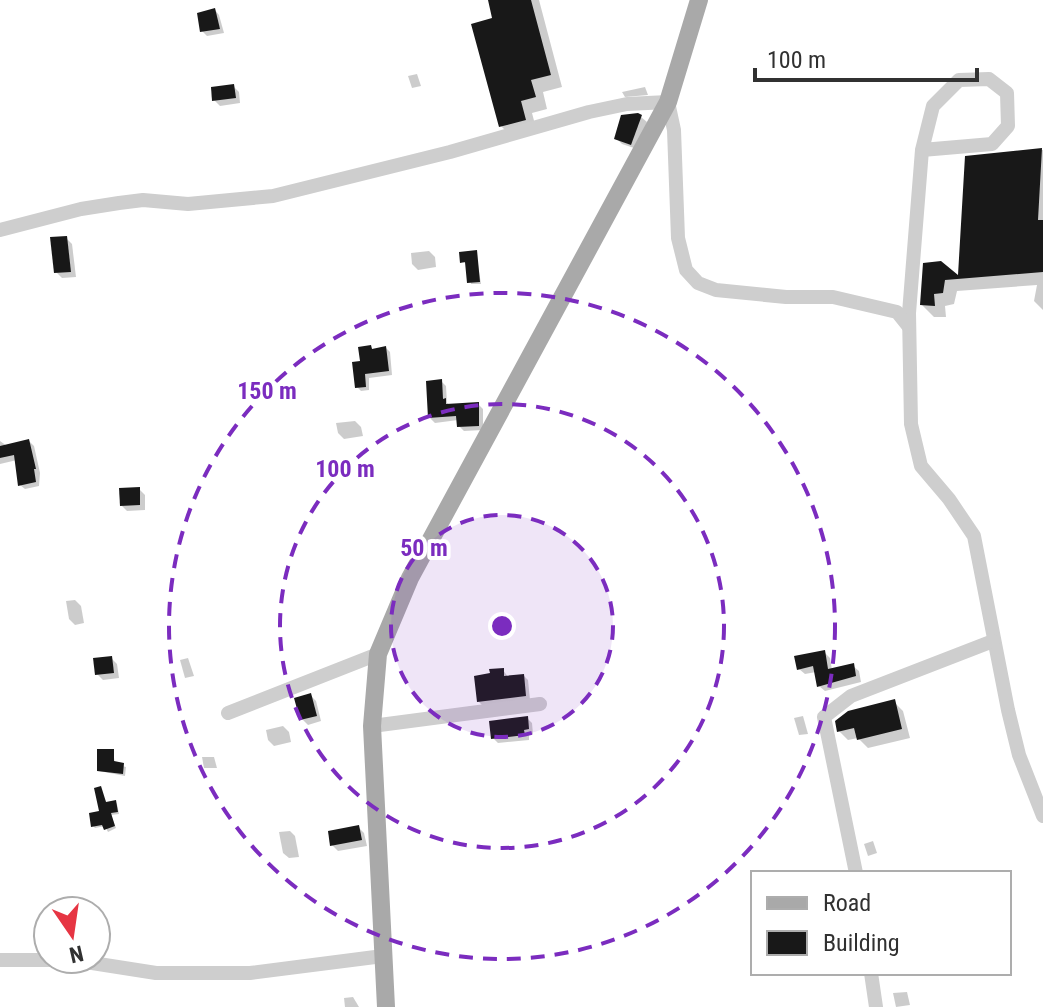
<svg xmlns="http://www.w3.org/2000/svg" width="1043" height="1007" viewBox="0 0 1043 1007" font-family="'Roboto Condensed',sans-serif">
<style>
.shadow{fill:#0003}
.building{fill:#181818}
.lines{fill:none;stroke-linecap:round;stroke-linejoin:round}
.minor{stroke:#cecece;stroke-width:14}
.major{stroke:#a9a9a9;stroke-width:18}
.ring{fill:none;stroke:#7b2cbf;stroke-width:4;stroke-dasharray:14 10}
.centre{fill:#7b2cbf;stroke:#fff;stroke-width:4}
.ring-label{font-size:24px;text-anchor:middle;font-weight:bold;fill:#7b2cbf;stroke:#fff;stroke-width:8;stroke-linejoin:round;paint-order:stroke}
</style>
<rect width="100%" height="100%" fill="#fff"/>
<!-- shadow -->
<g class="shadow">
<polygon points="490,0 539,0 562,87 543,92 547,109 532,113 537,132 513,138 501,126 495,19"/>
<polygon points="215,10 219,15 224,33 207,36 202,31"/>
<polygon points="417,74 421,86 412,88 408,76"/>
<polygon points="233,86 239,92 240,103 220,106 214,100"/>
<polygon points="645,87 648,95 625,97 622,92"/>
<polygon points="641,117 647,122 637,149 622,144 616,138"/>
<polygon points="1037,150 1043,150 1043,310 1034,301 1037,285 957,291 954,304 945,306 946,317 934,317 922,305 925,265 960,278"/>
<polygon points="66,238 72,244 76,277 62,278 56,272"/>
<polygon points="429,251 435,257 436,267 418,270 412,264 411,253"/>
<polygon points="476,252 481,284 471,284 468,264 462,262"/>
<polygon points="371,348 374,350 386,348 390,352 392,375 369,378 369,390 361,391 357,387 362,363"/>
<polygon points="441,381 446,386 447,403 450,405 478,404 483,409 483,430 464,431 459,426 458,420 435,423 430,418"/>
<polygon points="355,421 361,427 363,436 344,439 338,433 336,423"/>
<polygon points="0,441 7,446 29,441 34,446 40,473 39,486 25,489 20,485 17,460 0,464"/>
<polygon points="139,489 145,495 145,510 127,511 122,506"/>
<polygon points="75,600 81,606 84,623 75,625 69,619 66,601"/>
<polygon points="824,652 830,658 832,670 853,666 859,671 861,682 825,691 819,686 816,672 805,674 799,669"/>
<polygon points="111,658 117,664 119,678 103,680 97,674"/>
<polygon points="188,658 194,676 185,678 180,660"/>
<polygon points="503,670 508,677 524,676 528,680 530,700 483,706 478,701"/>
<polygon points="311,696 316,701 321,721 308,725 302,719"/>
<polygon points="894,702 903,711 910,738 868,748 858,738 848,740 839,731"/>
<polygon points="803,716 808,734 799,735 794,718"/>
<polygon points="527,718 532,723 533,734 529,735 529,740 498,743 493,738"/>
<polygon points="283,726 289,732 291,742 274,746 268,740 266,730"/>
<polygon points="113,751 115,764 126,767 125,776 99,771"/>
<polygon points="202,757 214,757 217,768 204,768"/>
<polygon points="100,789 107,804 115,802 117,804 119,814 111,815 116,828 108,832 105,826 95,828 93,826 101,813"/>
<polygon points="359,828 364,833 367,846 338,851 332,845"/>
<polygon points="290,831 295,836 299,857 289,858 283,853 279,832"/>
<polygon points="873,841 877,853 868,856 864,844"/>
<polygon points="907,992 910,1005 896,1007 893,993"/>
<polygon points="353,997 359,1007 345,1007 344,998"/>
</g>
<!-- building -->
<g class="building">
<polygon points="488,0 531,0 551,75 531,80 536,97 521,101 526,120 499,127 471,24 492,18"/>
<polygon points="215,8 220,29 200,32 197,13"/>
<polygon points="234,84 236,98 212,101 211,87"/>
<polygon points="638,113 642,115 631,145 614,139 621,115"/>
<polygon points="1042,148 1038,220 1043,220 1043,272 945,280 943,293 934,294 935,306 920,305 923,263 941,261 958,275 965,156"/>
<polygon points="67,236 71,272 54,273 50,237"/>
<polygon points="477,250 480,282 467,283 465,262 460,263 459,252"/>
<polygon points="371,345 372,349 386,346 389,371 365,374 366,387 355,388 352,362 360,361 358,347"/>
<polygon points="442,379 443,399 446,398 446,404 479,402 479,426 457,427 456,416 428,418 426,381"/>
<polygon points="29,439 36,469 34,469 36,482 18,486 14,455 0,458 0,446"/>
<polygon points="140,487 140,505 120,506 119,488"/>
<polygon points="825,650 828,669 854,663 856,676 817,687 813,666 797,670 794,656"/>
<polygon points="112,656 114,673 95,675 93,658"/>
<polygon points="504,668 504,676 524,674 526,696 477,702 474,676 490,673 489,669"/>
<polygon points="311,693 317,716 300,720 294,698"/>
<polygon points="895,699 902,729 857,740 854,728 837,732 835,721 848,711"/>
<polygon points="528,716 529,729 524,730 525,735 491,739 489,721"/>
<polygon points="97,749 114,749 114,761 124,763 123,774 97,771"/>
<polygon points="101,786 106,802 116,800 118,812 111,813 115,826 104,830 102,825 91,827 89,813 99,811 94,788"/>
<polygon points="359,825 362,840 330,846 328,831"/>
</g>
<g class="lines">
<!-- minor -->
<g class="minor">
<polyline points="922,150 992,144 1008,126 1007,93 989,79 959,80 933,106 922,150 909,313 911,424 921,466 949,499 974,536 1008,710 1019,755 1043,816"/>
<polyline points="0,230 81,209 119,203 143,200 188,204 273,196 450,152 589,112 627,104 668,102 674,130 678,238 686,270 698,283 716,290 786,297 833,297 897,312 909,327"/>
<polyline points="228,713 378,654"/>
<polyline points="372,726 540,704"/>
<polyline points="856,873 824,717 851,696 993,641"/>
<polyline points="0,960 73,960 156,973 250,973 383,956"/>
<polyline points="871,973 876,1007"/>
</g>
<!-- major -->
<polyline class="major" points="386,1007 372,726 378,654 410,578 668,102 699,0"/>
</g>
<!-- distance rings -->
<circle cx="502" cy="626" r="111" fill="#7b2cbf" fill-opacity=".12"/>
<g class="ring">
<circle cx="502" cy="626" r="111"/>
<circle cx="502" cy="626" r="222"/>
<circle cx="502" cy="626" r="333"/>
</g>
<circle cx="502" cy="626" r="12" class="centre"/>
<g class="ring-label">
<text x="267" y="399">150 m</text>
<text x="345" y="477">100 m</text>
<text x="424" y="556">50 m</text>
</g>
<!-- legend -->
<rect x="751" y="871" width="260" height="104" fill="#ffffff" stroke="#adadad" stroke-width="2"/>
<rect x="767" y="897" width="40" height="12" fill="#a9a9a9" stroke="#adadad" stroke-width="2"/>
<text x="823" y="911" font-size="24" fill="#313131">Road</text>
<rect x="767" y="931" width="40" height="24" fill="#181818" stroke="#adadad" stroke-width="2"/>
<text x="823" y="951" font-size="24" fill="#313131">Building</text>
<!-- north arrow -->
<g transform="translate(72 935) rotate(167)"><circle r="38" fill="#ffffff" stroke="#adadad" stroke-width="2"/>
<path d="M0-6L14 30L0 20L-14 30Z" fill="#e63543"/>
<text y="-12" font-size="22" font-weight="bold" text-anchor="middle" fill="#313131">N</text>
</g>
<!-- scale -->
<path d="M755 68v12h222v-12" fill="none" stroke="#313131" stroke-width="4"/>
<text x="767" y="68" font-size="24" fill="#313131" stroke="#ffffff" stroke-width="6" paint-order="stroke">100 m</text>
</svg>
